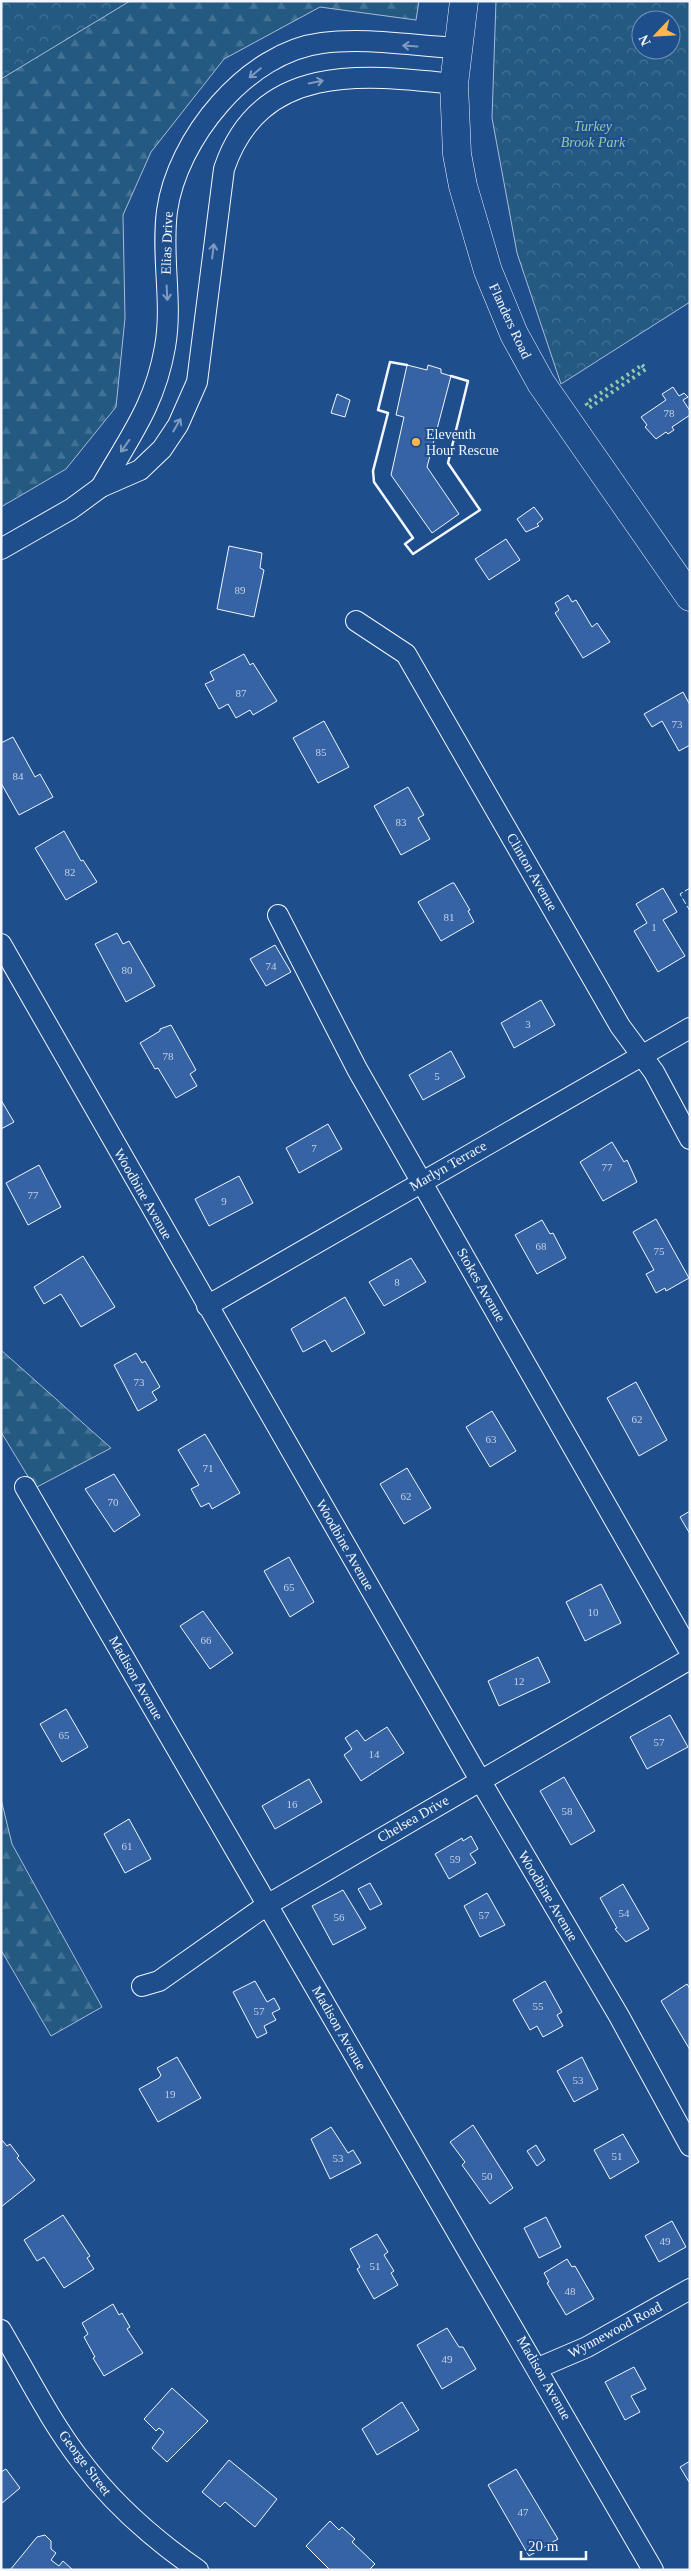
<svg xmlns="http://www.w3.org/2000/svg" width="691" height="2571" viewBox="0 0 691 2571" font-family="Georgia,serif">
<style>
.forest{fill:url(#forest-firs);stroke:#a8bbd7}
.park{fill:url(#park-crowns);stroke:#a8bbd7;fill-rule:evenodd}
.building{fill:#3563a3;stroke:#f2f6ff}
.lines{fill:none;stroke-linecap:round;stroke-linejoin:round}
.minor-casing{stroke:#f2f6ff;stroke-width:22}
.secondary-casing{stroke:#f2f6ff;stroke-width:29}
.minor{stroke:#1f4e8c;stroke-width:20}
.secondary{stroke:#1f4e8c;stroke-width:28}
.hedge{stroke:#97c8a6;stroke-width:4;stroke-dasharray:2.5 4;stroke-linecap:butt}
.fence{stroke:#f2f6ff;stroke-width:1;stroke-dasharray:6 2.5;stroke-linecap:butt}
.wall{stroke:#f2f6ff;stroke-width:2.5}
.oneway{stroke:#7e9ac0}
.poi-dot{fill:#ffb74d;stroke:#1f4e8c;stroke-width:2}
.labels{text-anchor:middle;dominant-baseline:central;stroke-width:4;stroke-linejoin:round;paint-order:stroke}
.number-label{font-size:11px;fill:#c3d1e8}
.park-label{font-size:14px;font-style:italic;fill:#97c8a6;stroke:#1f4e8c}
.street-label{font-size:14px;fill:#f2f6ff;stroke:#1f4e8c}
.poi-label{font-size:14px;fill:#f2f6ff;stroke:#1f4e8c;text-anchor:start}
</style>
<defs>
<pattern id="forest-firs" width="22" height="20" patternUnits="userSpaceOnUse" patternTransform="scale(1.25)"><rect width="22" height="20" fill="#245a82"/><path d="M5 1l3.5 6h-7zM16 11l3.5 6h-7z" fill="#447295"/></pattern>
<pattern id="park-crowns" width="20" height="18" patternUnits="userSpaceOnUse" patternTransform="scale(1.25)"><rect width="20" height="18" fill="#245a82"/><path d="M2 6a3 3 0 1 1 6 0M12 15a3 3 0 1 1 6 0" fill="none" stroke="#447295"/></pattern>
</defs>
<rect width="100%" height="100%" fill="#1f4e8c"/>
<!-- forest -->
<g class="forest">
<polygon points="1,1 419,1 416,20 320,7 224,59 151,152 123,215 125,318 116,407 66,469 1,507"/>
<polygon points="1,1350 111,1448 35,1488 1,1432"/>
<polygon points="1,1799 12,1844 102,2007 51,2036 1,1950"/>
</g>
<!-- park -->
<g class="park">
<polygon points="1,1 130,1 1,79"/>
<path d="M496,1H690V302L561,384L517,253L492,118ZM641,20H671V50H641Z"/>
</g>
<!-- building -->
<g class="building">
<polygon points="407,365 427,370 428,365 441,369 441,373 451,376 427,467 459,514 432,533 391,475 404,417 396,415"/>
<polygon points="673,387 679,396 684,393 688,397 683,400 690,411 690,415 672,427 674,430 668,434 666,432 656,439 645,427 647,425 641,417 666,400 662,394"/>
<polygon points="337,394 350,400 345,417 331,413"/>
<polygon points="534,507 543,519 537,524 539,526 526,532 517,519"/>
<polygon points="506,539 520,560 489,580 475,559"/>
<polygon points="229,546 262,553 260,568 264,570 254,617 217,609"/>
<polygon points="568,595 572,602 576,600 592,627 597,623 610,642 583,658 555,613 559,610 555,603"/>
<polygon points="244,654 250,665 253,663 277,701 253,715 250,710 236,718 228,704 219,709 205,684 214,680 210,672"/>
<polygon points="683,692 690,705 690,745 679,751 662,721 652,727 644,714"/>
<polygon points="324,721 349,767 318,783 293,738"/>
<polygon points="13,737 35,777 40,774 53,797 19,815 1,783 1,743"/>
<polygon points="408,787 424,815 418,818 430,839 401,855 374,806"/>
<polygon points="64,831 81,861 83,860 97,882 66,900 35,848"/>
<polygon points="452,883 454,883 470,910 468,911 474,922 441,941 418,902"/>
<polygon points="663,888 677,912 663,920 685,956 658,972 634,931 647,923 636,904"/>
<polygon points="117,933 123,944 129,941 155,986 126,1002 95,944"/>
<polygon points="275,945 291,972 266,986 250,959"/>
<polygon points="541,1000 555,1025 514,1048 501,1023"/>
<polygon points="171,1025 196,1070 190,1074 197,1086 176,1098 158,1068 155,1069 140,1043 160,1031 160,1029"/>
<polygon points="451,1051 465,1077 423,1100 409,1075"/>
<polygon points="1,1100 14,1122 1,1129"/>
<polygon points="328,1124 342,1149 299,1173 286,1148"/>
<polygon points="612,1142 624,1162 627,1160 637,1182 603,1201 580,1162"/>
<polygon points="39,1165 61,1207 28,1225 6,1183"/>
<polygon points="239,1176 253,1203 209,1226 195,1199"/>
<polygon points="656,1219 689,1278 666,1291 665,1288 656,1293 646,1274 654,1270 633,1232"/>
<polygon points="542,1220 550,1234 553,1233 566,1258 537,1274 515,1235"/>
<polygon points="83,1256 115,1307 81,1327 61,1294 44,1304 34,1287"/>
<polygon points="411,1258 426,1282 384,1306 369,1282"/>
<polygon points="345,1297 365,1333 332,1352 325,1340 303,1352 291,1329"/>
<polygon points="136,1353 142,1363 145,1361 160,1387 152,1392 157,1400 138,1411 114,1365"/>
<polygon points="636,1382 667,1440 639,1456 607,1398"/>
<polygon points="492,1411 516,1451 490,1467 466,1427"/>
<polygon points="205,1434 240,1493 212,1509 209,1503 201,1507 191,1489 199,1485 178,1450"/>
<polygon points="407,1468 431,1508 404,1524 380,1484"/>
<polygon points="114,1474 140,1515 114,1532 85,1489"/>
<polygon points="690,1511 690,1534 680,1517"/>
<polygon points="289,1557 314,1602 290,1617 264,1571"/>
<polygon points="601,1584 621,1623 585,1641 566,1602"/>
<polygon points="203,1611 233,1653 210,1669 180,1626"/>
<polygon points="538,1657 550,1682 499,1706 488,1681"/>
<polygon points="66,1709 88,1747 62,1762 40,1724"/>
<polygon points="670,1715 688,1747 647,1769 630,1737"/>
<polygon points="387,1727 404,1753 361,1781 344,1755 352,1749 345,1738 357,1730 365,1741"/>
<polygon points="564,1777 595,1831 571,1845 540,1791"/>
<polygon points="309,1779 322,1802 275,1829 262,1806"/>
<polygon points="129,1819 151,1859 125,1873 104,1834"/>
<polygon points="471,1836 478,1849 470,1854 476,1863 449,1879 435,1854 462,1838 463,1841"/>
<polygon points="370,1883 382,1904 370,1910 358,1889"/>
<polygon points="623,1884 649,1929 626,1942 615,1929 617,1928 600,1898"/>
<polygon points="343,1890 366,1928 333,1945 312,1906"/>
<polygon points="487,1893 505,1925 480,1937 464,1906"/>
<polygon points="255,1981 267,2002 274,1998 280,2009 272,2013 276,2020 264,2026 267,2033 257,2038 233,1992"/>
<polygon points="545,1981 562,2012 557,2015 563,2026 543,2037 537,2026 530,2030 513,2000"/>
<polygon points="687,1984 690,1989 690,2050 661,2001"/>
<polygon points="177,2057 201,2098 158,2122 139,2089 159,2078 161,2075 157,2068"/>
<polygon points="582,2057 598,2089 574,2102 557,2071"/>
<polygon points="473,2125 513,2188 490,2204 462,2165 465,2162 450,2142"/>
<polygon points="331,2127 348,2153 353,2150 361,2163 330,2179 311,2139"/>
<polygon points="623,2134 639,2162 610,2179 594,2150"/>
<polygon points="1,2139 7,2146 10,2144 19,2156 17,2158 35,2180 1,2207"/>
<polygon points="536,2145 545,2160 537,2166 527,2151"/>
<polygon points="63,2215 90,2256 87,2258 94,2269 64,2288 44,2257 37,2261 24,2240"/>
<polygon points="546,2217 561,2247 539,2258 524,2228"/>
<polygon points="672,2221 686,2247 659,2262 645,2236"/>
<polygon points="377,2234 388,2252 384,2255 394,2271 391,2273 398,2285 374,2299 357,2269 360,2267 350,2249"/>
<polygon points="567,2259 572,2267 575,2266 594,2299 566,2315 547,2283 549,2282 544,2273"/>
<polygon points="113,2304 119,2315 122,2313 130,2327 127,2329 143,2353 104,2376 93,2358 95,2357 84,2337 88,2334 82,2323"/>
<polygon points="447,2328 459,2347 463,2347 476,2369 442,2389 417,2345"/>
<polygon points="634,2367 646,2389 631,2396 640,2412 625,2420 605,2382"/>
<polygon points="172,2388 208,2421 167,2462 152,2448 164,2432 159,2428 156,2431 144,2419"/>
<polygon points="402,2402 419,2430 377,2455 362,2429"/>
<polygon points="229,2460 277,2499 255,2527 225,2502 220,2507 202,2492"/>
<polygon points="690,2461 690,2482 689,2482 680,2467"/>
<polygon points="6,2469 20,2488 1,2504 1,2472"/>
<polygon points="516,2469 558,2539 529,2556 488,2485"/>
<polygon points="330,2521 339,2530 342,2527 355,2539 352,2542 375,2564 369,2570 330,2570 306,2546"/>
<polygon points="45,2535 51,2541 51,2549 56,2553 51,2560 59,2566 63,2561 73,2570 10,2570 37,2537"/>
</g>
<g class="lines">
<!-- minor casing -->
<g class="minor-casing">
<g id="minor">
<path d="M101,487C129,438 155,405 165,347C173,302 161,257 167,211C177,139 247,52 322,43C366,37 414,46 458,48"/>
<path d="M1,549L71,509L101,487L140,470L162,449L178,425L197,382L224,169C260,62 363,74 454,84"/>
<polyline points="356,621 406,654 620,1026 654,1072 690,1139"/>
<polyline points="278,915 357,1069 690,1652"/>
<polyline points="1,944 480,1780 619,2016 690,2146"/>
<polyline points="207,1306 690,1028"/>
<polyline points="25,1487 653,2570"/>
<polyline points="142,1986 159,1981 267,1905 690,1659"/>
<path d="M1,2330C27,2374 50,2421 81,2461C114,2505 153,2539 198,2570"/>
<polyline points="538,2368 587,2347 690,2289"/>
</g>
</g>
<!-- secondary casing -->
<g class="secondary-casing">
<polyline id="secondary" points="464,1 454,84 457,154 463,186 488,271 514,334 541,383 690,597"/>
</g>
<!-- minor -->
<use href="#minor" class="minor"/>
<!-- secondary -->
<use href="#secondary" class="secondary"/>
<!-- hedge -->
<polygon class="hedge" points="642,365 646,369 589,408 586,403"/>
<!-- fence -->
<polyline class="fence" points="690,888 680,894 690,911"/>
<!-- wall -->
<polyline class="wall" points="407,365 390,362 378,410 388,413 373,471 374,482 413,538 405,544 413,554 480,510 448,463 468,381 451,376"/>
</g>
<!-- one-way arrows -->
<defs><path id="oneway-shaft" d="M-6 0H5M1.5-3L5.5 0L1.5 3" fill="none" stroke-width="1.6" stroke-linecap="round" stroke-linejoin="round" transform="scale(1.25)"/></defs>
<g class="oneway">
<use href="#oneway-shaft" transform="translate(410 46) rotate(-176)"/>
<use href="#oneway-shaft" transform="translate(255 73) rotate(141)"/>
<use href="#oneway-shaft" transform="translate(316 82) rotate(-12)"/>
<use href="#oneway-shaft" transform="translate(213 251) rotate(-83)"/>
<use href="#oneway-shaft" transform="translate(167 293) rotate(87)"/>
<use href="#oneway-shaft" transform="translate(177 425) rotate(-60)"/>
<use href="#oneway-shaft" transform="translate(125 446) rotate(125)"/>
</g>
<!-- markers -->
<circle class="poi-dot" cx="416" cy="442" r="5"/>
<g class="labels">
<!-- number labels -->
<g class="number-label">
<text x="669" y="413">78</text>
<text x="240" y="590">89</text>
<text x="241" y="693">87</text>
<text x="677" y="724">73</text>
<text x="321" y="752">85</text>
<text x="18" y="776">84</text>
<text x="401" y="822">83</text>
<text x="70" y="872">82</text>
<text x="449" y="917">81</text>
<text x="654" y="927">1</text>
<text x="271" y="966">74</text>
<text x="127" y="970">80</text>
<text x="528" y="1024">3</text>
<text x="168" y="1056">78</text>
<text x="437" y="1076">5</text>
<text x="314" y="1148">7</text>
<text x="607" y="1167">77</text>
<text x="33" y="1195">77</text>
<text x="224" y="1201">9</text>
<text x="541" y="1246">68</text>
<text x="659" y="1251">75</text>
<text x="397" y="1282">8</text>
<text x="139" y="1382">73</text>
<text x="637" y="1419">62</text>
<text x="491" y="1439">63</text>
<text x="208" y="1468">71</text>
<text x="406" y="1496">62</text>
<text x="113" y="1502">70</text>
<text x="289" y="1587">65</text>
<text x="593" y="1612">10</text>
<text x="206" y="1640">66</text>
<text x="519" y="1681">12</text>
<text x="64" y="1735">65</text>
<text x="659" y="1742">57</text>
<text x="374" y="1754">14</text>
<text x="292" y="1804">16</text>
<text x="567" y="1811">58</text>
<text x="127" y="1846">61</text>
<text x="455" y="1859">59</text>
<text x="624" y="1913">54</text>
<text x="484" y="1915">57</text>
<text x="339" y="1917">56</text>
<text x="538" y="2006">55</text>
<text x="259" y="2011">57</text>
<text x="578" y="2080">53</text>
<text x="170" y="2094">19</text>
<text x="617" y="2156">51</text>
<text x="338" y="2158">53</text>
<text x="487" y="2176">50</text>
<text x="665" y="2241">49</text>
<text x="375" y="2266">51</text>
<text x="570" y="2291">48</text>
<text x="447" y="2359">49</text>
<text x="523" y="2512">47</text>
</g>
<!-- park labels -->
<g class="park-label">
<text x="593" y="126">Turkey<tspan x="593" dy="16">Brook Park</tspan></text>
</g>
<!-- street labels -->
<g class="street-label">
<text transform="translate(167 243) rotate(-88)">Elias Drive</text>
<text transform="translate(510 321) rotate(65)">Flanders Road</text>
<text transform="translate(532 872) rotate(60)">Clinton Avenue</text>
<text transform="translate(448 1166) rotate(-30)">Marlyn Terrace</text>
<text transform="translate(143 1194) rotate(60)">Woodbine Avenue</text>
<text transform="translate(481 1285) rotate(60)">Stokes Avenue</text>
<text transform="translate(345 1545) rotate(60)">Woodbine Avenue</text>
<text transform="translate(136 1678) rotate(60)">Madison Avenue</text>
<text transform="translate(413 1819) rotate(-30)">Chelsea Drive</text>
<text transform="translate(548 1896) rotate(59)">Woodbine Avenue</text>
<text transform="translate(339 2028) rotate(60)">Madison Avenue</text>
<text transform="translate(615 2330) rotate(-28)">Wynnewood Road</text>
<text transform="translate(544 2378) rotate(60)">Madison Avenue</text>
<text transform="translate(85 2463) rotate(53)">George Street</text>
</g>
<!-- poi labels -->
<g class="poi-label">
<text x="426" y="434">Eleventh<tspan x="426" dy="16">Hour Rescue</tspan></text>
</g>
</g>
<!-- border -->
<rect width="691" height="2571" fill="none" stroke="#f2f6ff" stroke-width="5"/>
<!-- north arrow -->
<g transform="translate(656 35) rotate(245)"><circle r="24" fill="#1f4e8c" stroke="#7391ba"/>
<path d="M0-4L9 19L0 12L-9 19Z" fill="#ffb74d"/>
<text y="-8" font-size="14" font-weight="bold" text-anchor="middle" fill="#f2f6ff">N</text>
</g>
<!-- scale -->
<path d="M521 2551v8h65v-8" fill="none" stroke="#f2f6ff" stroke-width="2.5"/>
<text x="528" y="2551" font-size="15" fill="#f2f6ff" stroke="#1f4e8c" stroke-width="4" paint-order="stroke">20 m</text>
</svg>
